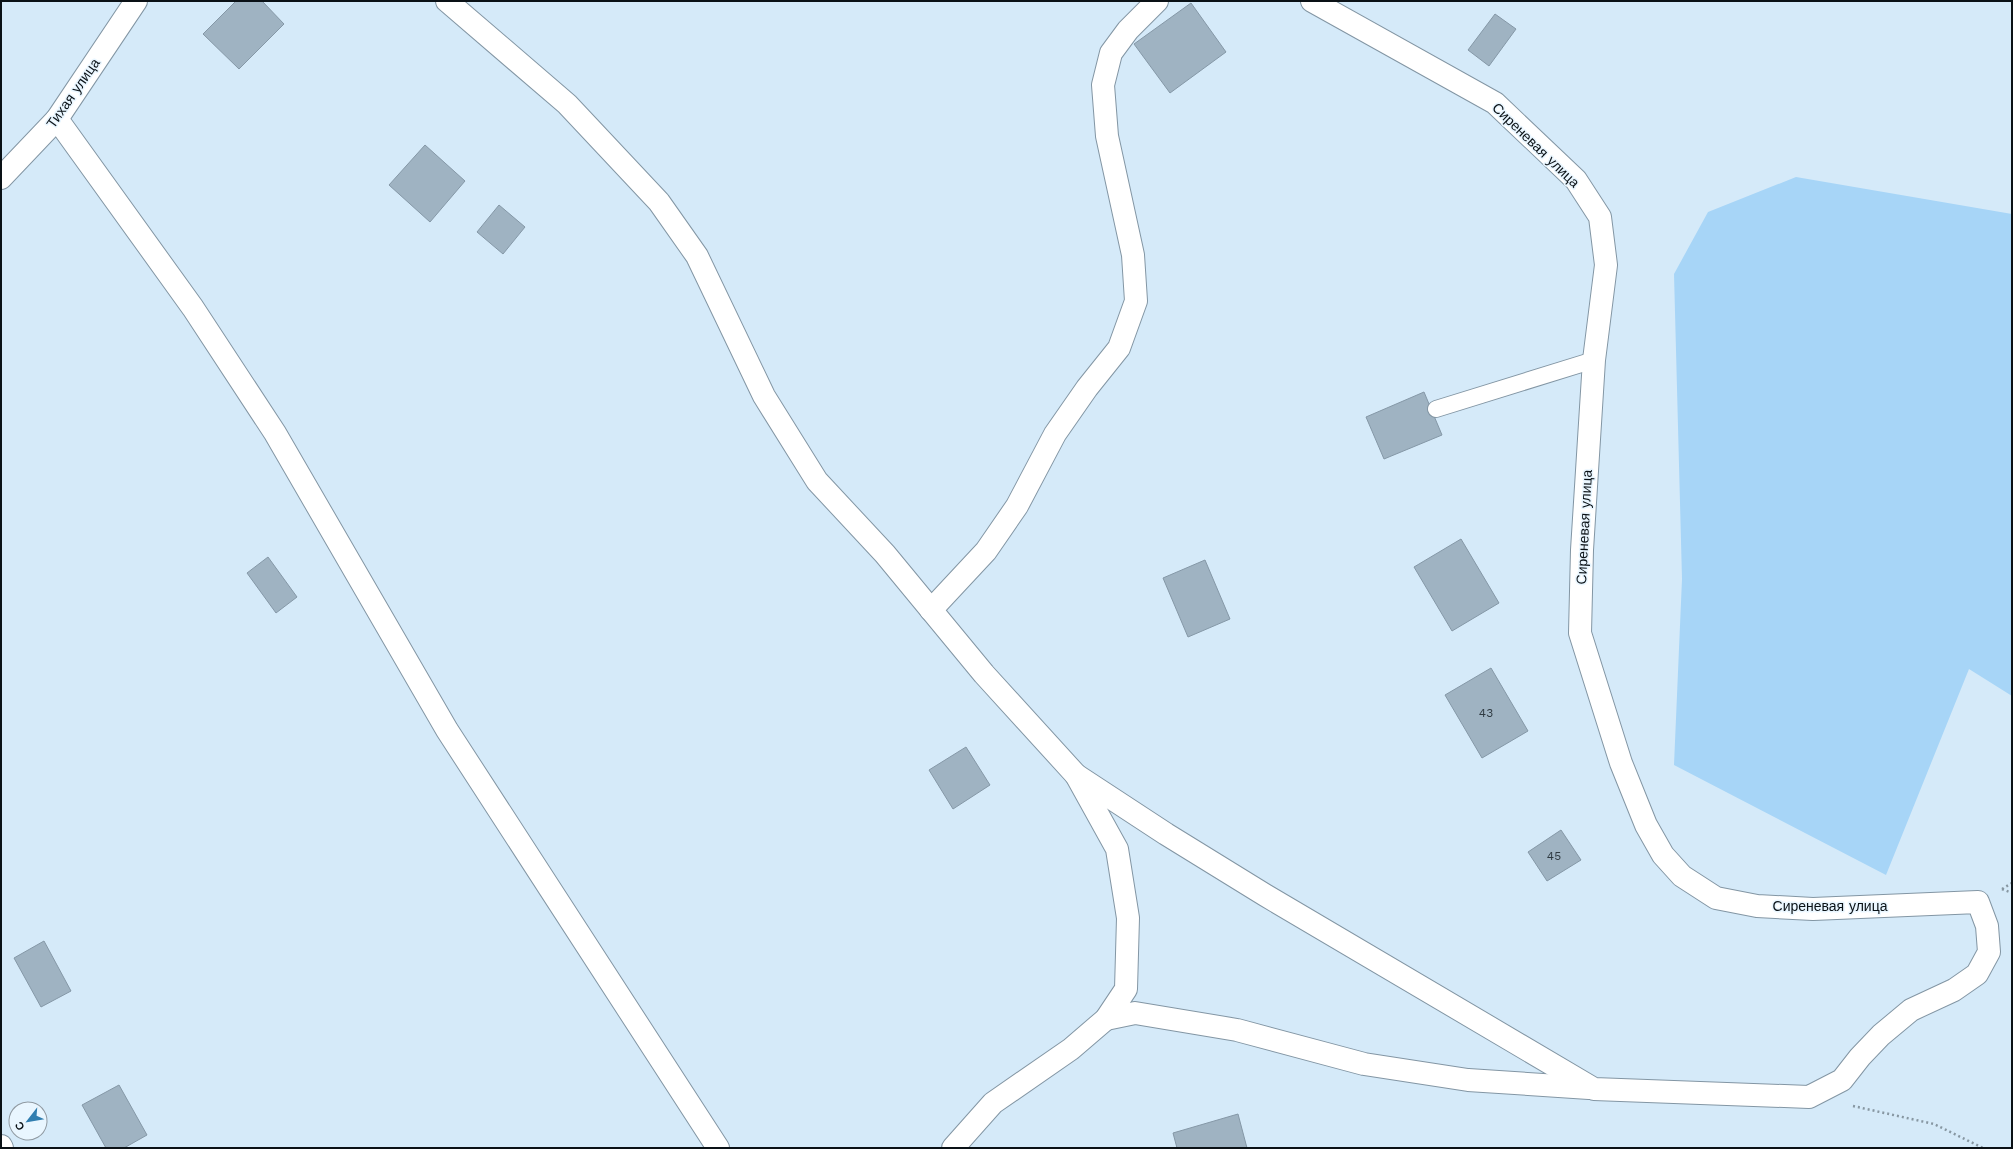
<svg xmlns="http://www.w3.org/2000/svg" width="2013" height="1149" viewBox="0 0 2013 1149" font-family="'Work Sans',sans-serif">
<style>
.green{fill:#a7d5f7}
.building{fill:#9fb3c2;stroke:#8598a7}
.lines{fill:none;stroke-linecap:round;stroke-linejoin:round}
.service-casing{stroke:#8396a4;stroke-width:18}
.minor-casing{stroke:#8396a4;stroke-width:24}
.path{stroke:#8797a2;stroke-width:2.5;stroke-dasharray:2 3;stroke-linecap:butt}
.service{stroke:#fff;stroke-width:16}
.minor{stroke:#fff;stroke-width:22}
.labels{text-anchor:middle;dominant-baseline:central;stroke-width:3;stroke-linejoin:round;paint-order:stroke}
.number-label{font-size:12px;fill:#2f3a41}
.street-label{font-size:14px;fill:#0a1116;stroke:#e9f6ff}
</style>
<rect width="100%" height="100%" fill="#d5eaf9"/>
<!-- green -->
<polygon class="green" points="1796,177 2012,214 2012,696 1969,669 1886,875 1674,765 1682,579 1674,274 1708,212"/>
<!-- building -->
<g class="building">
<polygon points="236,1 262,1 284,24 239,69 203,34"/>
<polygon points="1191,3 1226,52 1170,93 1134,44"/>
<polygon points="1495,14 1516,29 1489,66 1468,50"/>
<polygon points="425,145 465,181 430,222 389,185"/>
<polygon points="499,205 525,227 503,254 477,232"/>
<polygon points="1424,392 1442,435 1384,459 1366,417"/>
<polygon points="1461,539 1499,603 1452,631 1414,567"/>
<polygon points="268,557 297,597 276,613 247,573"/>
<polygon points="1205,560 1230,619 1188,637 1163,578"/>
<polygon points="1491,668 1528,731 1482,758 1445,695"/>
<polygon points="966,747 990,785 953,809 929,770"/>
<polygon points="1561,830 1581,860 1547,881 1528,852"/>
<polygon points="44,941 71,991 41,1007 14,958"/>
<polygon points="119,1085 147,1135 124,1148 106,1148 82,1105"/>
<polygon points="1238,1114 1247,1148 1177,1148 1173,1133"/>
</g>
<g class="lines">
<!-- service casing -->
<g class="service-casing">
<polyline id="service" points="1436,409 1594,360"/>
</g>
<!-- minor casing -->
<g class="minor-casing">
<g id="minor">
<polyline points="447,1 567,104 659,202 697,256 764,396 817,481 885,554 984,674 1076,775 1117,849 1128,918 1126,989 1106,1019 1071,1049 993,1103 953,1148"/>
<polyline points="57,119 193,308 275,433 447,730 718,1148"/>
<polyline points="1,178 57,119 136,1"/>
<polyline points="931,610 986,551 1017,506 1055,434 1087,388 1119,348 1136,301 1133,255 1107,136 1103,85 1111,53 1128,30 1157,1"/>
<polyline points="1076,775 1166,834 1265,895 1594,1089 1809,1097 1842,1080 1860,1057 1881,1035 1911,1010 1954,990 1977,974 1989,952 1987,926 1978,902 1813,909 1757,906 1716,898 1682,876 1663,855 1646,825 1621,763 1580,633 1582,550 1594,360 1606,265 1600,217 1576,180 1495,103 1312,1"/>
<polyline points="1106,1019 1135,1013 1237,1030 1364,1064 1468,1080 1589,1088"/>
<polyline points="1,1146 2,1148"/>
</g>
</g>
<!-- path -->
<g class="path">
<polyline points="2002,889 2012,883"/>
<polyline points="2002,889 2012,893"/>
<polyline points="1853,1106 1934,1124 1983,1148"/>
</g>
<!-- service -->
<use href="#service" class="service"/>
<!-- minor -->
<use href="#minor" class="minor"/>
</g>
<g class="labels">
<!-- number labels -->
<g class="number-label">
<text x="1486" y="713">43</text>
<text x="1554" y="856">45</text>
</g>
<!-- street labels -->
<g class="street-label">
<text transform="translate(73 93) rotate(-55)">Тихая улица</text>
<text transform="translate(1536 145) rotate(44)">Сиреневая улица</text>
<text transform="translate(1584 527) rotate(-87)">Сиреневая улица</text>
<text x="1830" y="906">Сиреневая улица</text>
</g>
</g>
<!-- border -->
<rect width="2013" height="1149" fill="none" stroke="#0a1116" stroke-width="4"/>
<!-- north arrow -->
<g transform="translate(28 1121) rotate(239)"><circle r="19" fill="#e9f6ff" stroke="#909aa2"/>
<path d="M0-3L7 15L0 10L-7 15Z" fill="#307eb0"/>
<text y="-6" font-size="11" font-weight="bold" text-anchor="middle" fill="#0a1116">С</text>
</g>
</svg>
